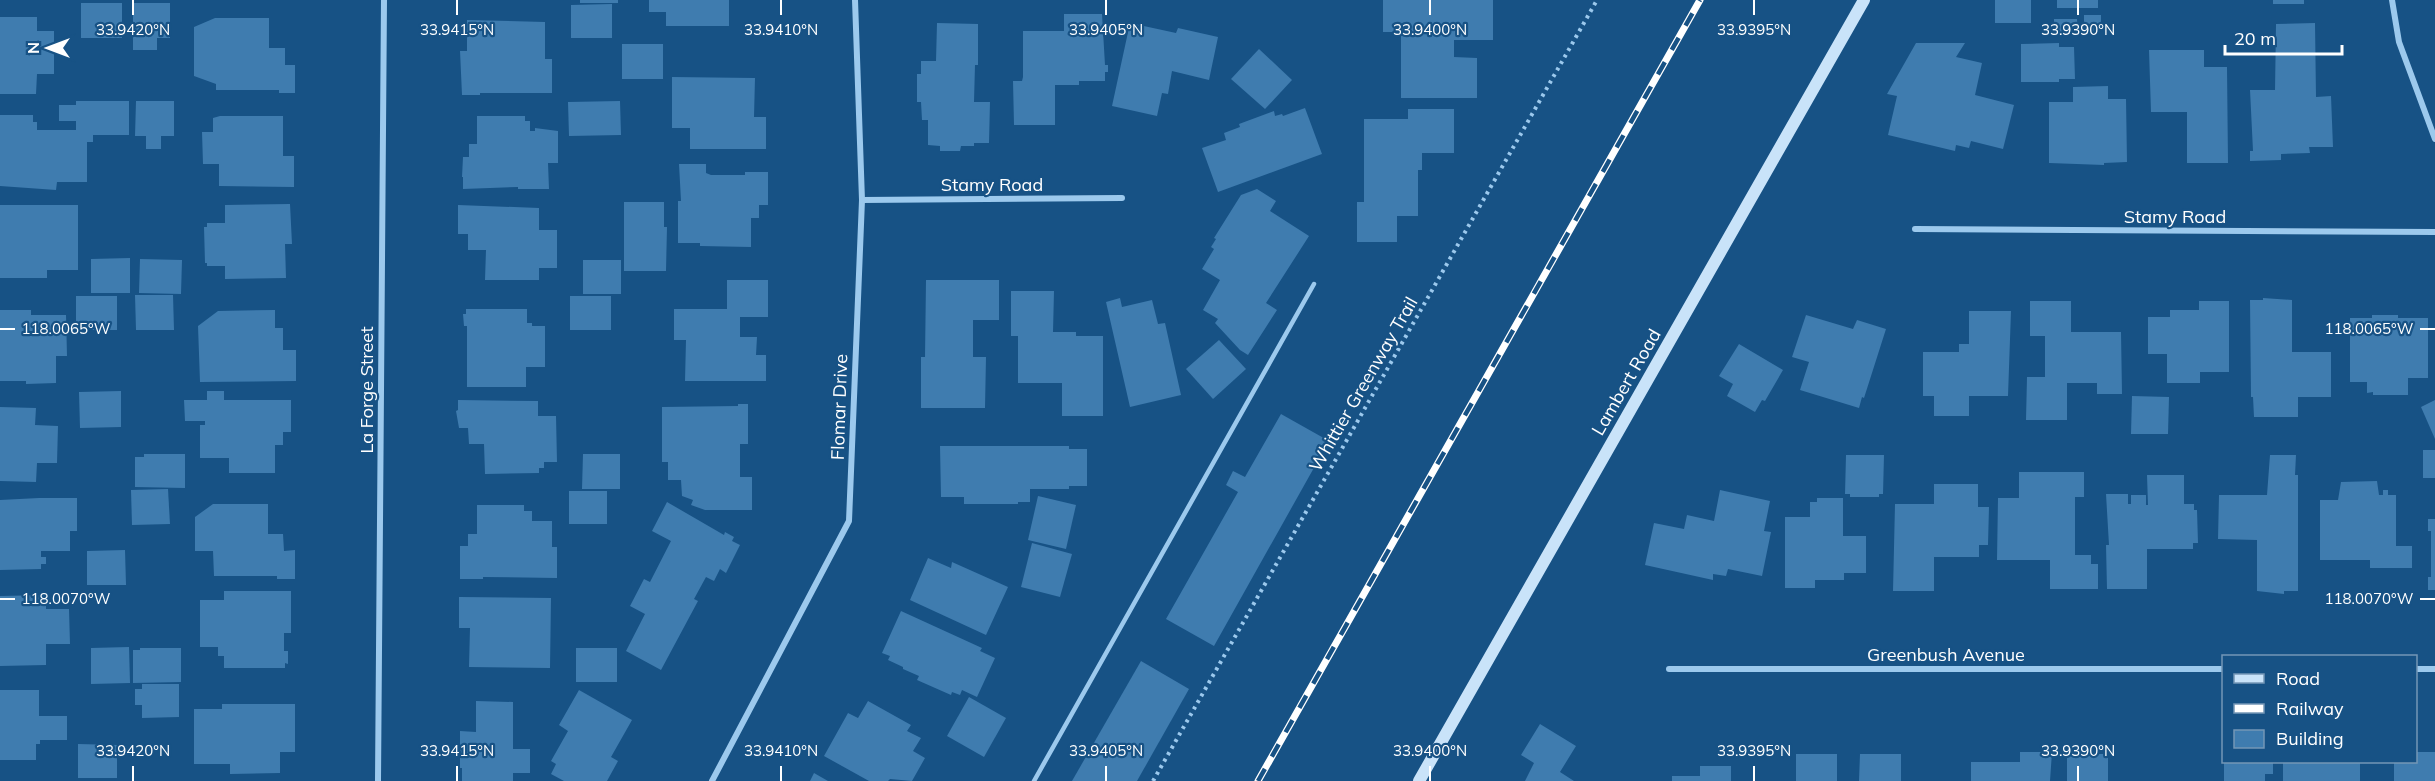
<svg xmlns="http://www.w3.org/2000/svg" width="2435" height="781" viewBox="0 0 2435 781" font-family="Mulish,sans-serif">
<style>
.building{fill:#3f7caf}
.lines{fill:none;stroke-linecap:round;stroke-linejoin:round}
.path{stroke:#9cc9ed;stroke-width:4;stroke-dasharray:3 4.5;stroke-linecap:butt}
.service{stroke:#9cc9ed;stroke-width:4.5}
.minor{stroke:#9cc9ed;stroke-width:6}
.secondary{stroke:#c9e3f9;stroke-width:12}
.rail-casing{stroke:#fff;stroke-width:7}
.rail{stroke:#175285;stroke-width:4.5;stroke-dasharray:14;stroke-linecap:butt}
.ticks{fill:none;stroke:#fff;stroke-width:2}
.labels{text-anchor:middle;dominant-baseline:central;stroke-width:4.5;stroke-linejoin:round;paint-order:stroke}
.street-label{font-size:18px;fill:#fff;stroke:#175285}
.ticks-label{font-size:15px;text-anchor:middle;fill:#fff;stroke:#175285;stroke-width:4.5;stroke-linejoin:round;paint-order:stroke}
</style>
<rect width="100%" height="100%" fill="#175285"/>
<!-- building -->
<g class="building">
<rect x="580" y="0" width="38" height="3"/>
<polygon points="649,0 729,0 729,26 666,26 666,12 649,12"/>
<polygon points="1383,0 1493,0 1493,40 1454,40 1454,57 1477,58 1477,98 1401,98 1401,32 1383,32"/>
<rect x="1995" y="0" width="36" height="23"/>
<rect x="2057" y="0" width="41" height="8"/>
<rect x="2273" y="0" width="31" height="4"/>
<rect x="81" y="3" width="41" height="35"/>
<polygon points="133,3 170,3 170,38 157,38 157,50 133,50"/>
<polygon points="612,4 612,38 571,38 571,5"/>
<polygon points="1064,14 1102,14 1105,65 1108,65 1108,72 1105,72 1105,81 1079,81 1079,85 1055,85 1055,125 1014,125 1013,81 1022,81 1023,77 1023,31 1064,31"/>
<polygon points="2084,15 2101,15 2101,31 2084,32"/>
<polygon points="0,17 37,17 37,31 54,31 54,74 37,74 36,94 0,94"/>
<polygon points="215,18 269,18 269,48 285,48 285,65 295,65 295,93 279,93 279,90 216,90 216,84 194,76 194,27"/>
<polygon points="2054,19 2077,19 2078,35 2054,35"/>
<polygon points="467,20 545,22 545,59 552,59 552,93 480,93 480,95 462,95 460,51 467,51"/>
<polygon points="937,23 978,24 978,65 975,65 974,102 990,102 989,143 974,143 974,146 961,146 960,151 940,151 940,146 928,145 928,120 922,120 921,102 917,102 917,74 921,74 921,61 936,61"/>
<polygon points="1130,23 1176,33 1178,28 1218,37 1209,80 1172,71 1168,94 1162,93 1157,116 1112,106"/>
<polygon points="2315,23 2316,97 2331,96 2333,147 2309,147 2310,153 2281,154 2281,160 2250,161 2250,151 2253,151 2250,90 2275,90 2276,24"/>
<polygon points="1916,43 1965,43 1956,57 1982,63 1975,95 2014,105 2003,149 1971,141 1969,148 1956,145 1955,151 1888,135 1897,96 1887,94"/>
<polygon points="2059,43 2059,47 2074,47 2075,79 2059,79 2059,82 2021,82 2021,44"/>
<rect x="622" y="44" width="41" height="35"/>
<polygon points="1259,49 1292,80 1265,109 1231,79"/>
<polygon points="2149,50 2204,50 2204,67 2227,67 2228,163 2187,163 2187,112 2151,112"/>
<polygon points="672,77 755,78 754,117 766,117 766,149 690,149 690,128 672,128"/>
<polygon points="2108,86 2108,99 2126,99 2127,162 2104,163 2104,165 2049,163 2049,102 2073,102 2073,87"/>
<polygon points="76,101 129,101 129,135 93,135 93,142 87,142 87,182 57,182 56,190 0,186 0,115 33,115 33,122 37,122 37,130 76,130 76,121 59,121 59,105 76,105"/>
<polygon points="136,101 174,101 174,136 161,136 161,149 146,149 146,136 135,136"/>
<polygon points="620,101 621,135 569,136 568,102"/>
<polygon points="1305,108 1322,154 1218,192 1202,148 1226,140 1224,133 1240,127 1239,124 1274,111 1275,116 1282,114 1283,116"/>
<polygon points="1408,109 1454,109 1454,153 1422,153 1422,170 1418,170 1418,216 1397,216 1397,242 1357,242 1357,202 1364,202 1364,119 1408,119"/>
<polygon points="220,116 283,116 283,156 294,156 294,187 219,186 219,164 203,164 202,132 213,132 213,118"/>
<polygon points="477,116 525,116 525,121 530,121 530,131 535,131 535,128 558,131 558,163 548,163 549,189 518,189 518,187 463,189 463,177 462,177 463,157 469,157 469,144 477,144"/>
<polygon points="679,164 706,164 706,173 711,175 745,175 745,172 768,172 768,205 759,205 759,218 751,218 751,247 700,246 700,243 678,243 678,201 681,201"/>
<polygon points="1257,189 1276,201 1270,211 1309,236 1266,303 1277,310 1248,355 1240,350 1215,323 1218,319 1203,310 1220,280 1202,269 1214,249 1211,247 1216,239 1214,238 1241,195"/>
<polygon points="624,202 664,202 664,227 667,227 666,271 624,271"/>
<polygon points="290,204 292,244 285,244 286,278 225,279 225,266 207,266 207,263 205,263 204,227 207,227 207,223 225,223 225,205"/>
<polygon points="0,205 78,205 78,270 47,270 47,278 0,278"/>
<polygon points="458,205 539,208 539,230 557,230 557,268 539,268 539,280 485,280 486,250 468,250 468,234 458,234"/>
<polygon points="130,258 130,293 91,293 91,259"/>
<polygon points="140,259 182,260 181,294 139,293"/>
<rect x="583" y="260" width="38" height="34"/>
<polygon points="727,280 768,280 768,317 740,317 740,337 757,337 756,355 766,355 766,381 685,381 686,340 674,340 674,309 727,309"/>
<polygon points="926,280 999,280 999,320 973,320 973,357 986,357 985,408 921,408 921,357 925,357"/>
<polygon points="1011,291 1054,291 1053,332 1076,332 1076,336 1103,336 1103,416 1062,416 1062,383 1018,383 1018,336 1011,336"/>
<polygon points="135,295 173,295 174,330 136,330"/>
<rect x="76" y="296" width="41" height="34"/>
<rect x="570" y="296" width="41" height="34"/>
<polygon points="1120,298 1122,307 1152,300 1158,324 1165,323 1181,395 1130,407 1106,302"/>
<polygon points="2263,298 2292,300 2292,352 2331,352 2331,397 2298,397 2298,417 2254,417 2253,397 2251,397 2250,300 2263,300"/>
<polygon points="2030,301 2071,301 2071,332 2121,332 2122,394 2097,394 2097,383 2067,383 2067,420 2026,420 2027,377 2045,377 2045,336 2030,336"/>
<polygon points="2199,301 2229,301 2229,372 2200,372 2200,383 2167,383 2167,354 2148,354 2148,317 2170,317 2170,310 2199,310"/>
<polygon points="466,309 527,309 527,323 532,323 532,326 545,326 545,367 526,367 526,387 467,387 467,326 464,326 463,314 466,314"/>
<polygon points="0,310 31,310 31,315 66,315 67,356 56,356 56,383 26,384 26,381 0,381"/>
<polygon points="275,310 275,328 283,328 283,350 296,350 296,381 200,382 198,326 218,311"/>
<polygon points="1969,311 2011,311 2008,396 1969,396 1969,416 1934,416 1934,396 1923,396 1923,352 1959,352 1959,344 1969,344"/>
<polygon points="1806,315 1853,329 1857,320 1886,329 1864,398 1862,397 1859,408 1800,390 1809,362 1792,357"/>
<polygon points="2372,315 2398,315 2398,318 2428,318 2428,378 2408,378 2408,395 2373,395 2373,392 2367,393 2367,382 2350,382 2350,318 2372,318"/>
<polygon points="1219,340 1246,369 1213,399 1186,369"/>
<polygon points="1739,344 1783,370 1765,401 1762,400 1755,412 1727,396 1733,384 1719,376"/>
<polygon points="121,391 121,427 80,428 79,392"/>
<polygon points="207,391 224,391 224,400 291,400 291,432 283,432 283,445 275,445 275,473 229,473 229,458 200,458 200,425 205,425 205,421 185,421 184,400 207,400"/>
<polygon points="2132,396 2169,397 2168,434 2131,434"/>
<polygon points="458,400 538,401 538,416 556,416 557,462 544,462 544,468 539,468 539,473 485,474 484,444 469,444 468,428 459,428 456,411 458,410"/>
<polygon points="2435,400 2435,439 2421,407"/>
<polygon points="738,404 748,404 748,444 740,444 740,477 752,477 752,510 705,510 691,505 693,500 682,496 681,480 668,480 668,462 662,462 662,407 738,406"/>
<polygon points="0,407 36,408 35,425 58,426 57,463 37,463 36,482 0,481"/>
<polygon points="1281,414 1329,441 1214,646 1166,619 1238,492 1226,485 1233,471 1245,477"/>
<polygon points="940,446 1069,446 1069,449 1087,449 1087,486 1069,486 1069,489 1030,489 1030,502 1018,502 1018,504 964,504 964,497 941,497"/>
<rect x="2423" y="450" width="12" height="28"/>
<polygon points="144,454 185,454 185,488 135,487 135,457 144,457"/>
<polygon points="583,454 620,454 620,489 582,489"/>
<polygon points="1846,455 1884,455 1883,494 1879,494 1879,497 1850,497 1850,494 1845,494"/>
<polygon points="2270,455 2296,455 2295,475 2298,475 2298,591 2284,591 2284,594 2257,591 2257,540 2218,539 2219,495 2267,495"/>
<polygon points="2019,472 2084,472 2084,497 2075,497 2075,555 2091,555 2091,564 2098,564 2098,589 2050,589 2050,560 1997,560 1998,498 2019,498"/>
<polygon points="2147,475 2184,475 2184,504 2194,504 2194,510 2197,510 2198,543 2193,543 2193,549 2147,549 2147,589 2107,589 2106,545 2109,545 2106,494 2128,494 2128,504 2131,504 2131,495 2146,495 2146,505 2148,505"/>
<polygon points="2377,481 2379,495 2383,495 2383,490 2388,490 2388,495 2396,495 2396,546 2412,546 2412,568 2370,568 2370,560 2320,560 2320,500 2338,500 2341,482"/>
<polygon points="1934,484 1978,484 1978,507 1989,507 1988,545 1979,545 1979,557 1934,557 1934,591 1893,591 1895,504 1934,504"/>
<polygon points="168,489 170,524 132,525 131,490"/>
<polygon points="1720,490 1770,501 1764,531 1771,532 1762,576 1728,569 1726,576 1713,574 1713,580 1645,565 1654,523 1684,529 1687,515 1714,521"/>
<rect x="569" y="491" width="38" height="33"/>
<polygon points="1038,496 1076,505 1066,549 1028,540"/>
<polygon points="39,498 77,498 77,531 70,531 70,551 41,551 41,557 46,557 46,564 41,564 41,569 0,570 0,500"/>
<polygon points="1817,498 1843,498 1843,536 1866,536 1866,573 1844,573 1844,580 1815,580 1815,588 1785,588 1785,517 1810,517 1810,502 1817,502"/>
<polygon points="667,502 724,535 725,532 734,537 732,541 740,545 726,573 720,569 714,581 706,577 694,599 698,601 661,670 626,651 645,614 630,606 644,579 650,582 671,541 652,531"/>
<polygon points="213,504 268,504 268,534 283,534 284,551 295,550 295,579 277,579 277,576 214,576 213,551 195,551 195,517"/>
<polygon points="477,505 524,505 524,511 532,511 532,521 552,521 552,547 557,547 557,578 483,577 483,579 460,579 460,546 468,546 468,534 477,534"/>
<polygon points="2428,519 2435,519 2435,590 2428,590 2428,577 2431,577 2431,531 2428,531"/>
<polygon points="1032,543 1072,554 1060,597 1021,587"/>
<polygon points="125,550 126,585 87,585 87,551"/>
<polygon points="928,558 951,568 952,562 1008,587 986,635 910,600"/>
<polygon points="224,591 291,591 291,633 284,633 284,651 288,651 288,664 285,663 285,668 224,668 224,656 218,656 218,647 200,647 200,600 224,600"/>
<polygon points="46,595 46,609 69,609 70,644 46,644 46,665 0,666 0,596"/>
<polygon points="459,597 551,598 550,668 469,667 470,628 459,628"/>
<polygon points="901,611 982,648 980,651 995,658 977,697 962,690 960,695 952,692 951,695 917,680 919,676 903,669 903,667 888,660 890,656 882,653"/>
<polygon points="129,647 130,683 91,684 91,648"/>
<polygon points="140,648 181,648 181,682 133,683 133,650 140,650"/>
<rect x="576" y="648" width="41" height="34"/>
<polygon points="1141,661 1189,689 1137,781 1072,781"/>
<polygon points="142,684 179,684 179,717 142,718 142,705 135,705 135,689 142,689"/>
<polygon points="0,690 39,690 39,716 67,716 67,740 40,740 40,744 36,744 36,760 0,760"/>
<polygon points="579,690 632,720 611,757 618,761 607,781 564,781 551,774 556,764 551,761 568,731 559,725"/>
<polygon points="969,697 1006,718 984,757 947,736"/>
<polygon points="476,701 513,702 513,749 530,749 530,773 513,773 513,781 462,781 462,768 460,768 460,731 476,732"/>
<polygon points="868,701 911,725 907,731 921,738 913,751 925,758 912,781 890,779 888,781 869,781 824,756 848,713 858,718"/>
<polygon points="222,704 295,704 295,752 280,752 280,773 230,774 230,764 194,764 194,709 222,709"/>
<polygon points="1540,724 1576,746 1560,772 1574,781 1525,781 1534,763 1521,755"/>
<polygon points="78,744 117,745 117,778 78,778"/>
<polygon points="2020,752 2052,752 2050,781 1971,781 1971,762 2020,762"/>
<polygon points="2416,752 2435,752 2435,781 2394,781 2394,762 2416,762"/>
<rect x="1796" y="754" width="41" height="27"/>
<polygon points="1860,754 1901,754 1901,781 1859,781"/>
<rect x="2067" y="754" width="41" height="27"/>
<polygon points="2224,762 2273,762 2273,774 2265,774 2265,781 2224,781"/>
<rect x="2283" y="762" width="77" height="19"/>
<polygon points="1700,766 1731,766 1731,781 1672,781 1672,776 1700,776"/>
<polygon points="814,773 828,781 810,781"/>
</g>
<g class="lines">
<!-- path -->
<polyline class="path" points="1153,781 1597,0"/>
<!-- service -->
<polyline class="service" points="1034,781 1314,284"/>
<!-- minor -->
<g class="minor">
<polyline points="2392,0 2399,42 2435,139"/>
<polyline points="862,200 1122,198"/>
<polyline points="1915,229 2435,232"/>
<polyline points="1669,669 2224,669"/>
<polyline points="2416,669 2435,669"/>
<polyline points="378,781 384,0"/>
<polyline points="712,781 849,521 862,200 855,0"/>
</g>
<!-- secondary -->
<polyline class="secondary" points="1419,781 1864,0"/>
<!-- rail casing -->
<g class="rail-casing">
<polyline id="rail" points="1258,781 1700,0"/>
</g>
<!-- rail -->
<use href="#rail" class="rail"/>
</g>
<!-- ticks -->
<path class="ticks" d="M133,0V15M457,0V15M781,0V15M1106,0V15M1430,0V15M1754,0V15M2078,0V15M0,329H15M2420,329H2435M0,599H15M2420,599H2435M133,766V781M457,766V781M781,766V781M1106,766V781M1430,766V781M1754,766V781M2078,766V781"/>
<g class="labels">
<!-- street labels -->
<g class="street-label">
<text x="992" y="184">Stamy Road</text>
<text x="2175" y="216">Stamy Road</text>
<text transform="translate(1626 382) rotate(-60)">Lambert Road</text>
<text transform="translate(1363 384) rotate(-60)">Whittier Greenway Trail</text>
<text transform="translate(366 390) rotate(-90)">La Forge Street</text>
<text transform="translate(839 407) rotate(-88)">Flomar Drive</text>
<text x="1946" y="654">Greenbush Avenue</text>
</g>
</g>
<g class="ticks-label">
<text x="133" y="35">33.9420°N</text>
<text x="457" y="35">33.9415°N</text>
<text x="781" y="35">33.9410°N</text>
<text x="1106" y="35">33.9405°N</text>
<text x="1430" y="35">33.9400°N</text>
<text x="1754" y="35">33.9395°N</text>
<text x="2078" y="35">33.9390°N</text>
<text x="2369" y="334">118.0065°W</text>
<text x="66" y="334">118.0065°W</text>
<text x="2369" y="604">118.0070°W</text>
<text x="66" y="604">118.0070°W</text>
<text x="133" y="756">33.9420°N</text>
<text x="457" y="756">33.9415°N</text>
<text x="781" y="756">33.9410°N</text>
<text x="1106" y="756">33.9405°N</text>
<text x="1430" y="756">33.9400°N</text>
<text x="1754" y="756">33.9395°N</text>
<text x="2078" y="756">33.9390°N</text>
</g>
<!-- legend -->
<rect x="2222" y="655" width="195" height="108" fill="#175285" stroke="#7497b6" stroke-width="1.5"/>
<rect x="2234" y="674" width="30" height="9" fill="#c9e3f9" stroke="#7497b6" stroke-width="1.5"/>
<text x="2276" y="685" font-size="18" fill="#ffffff">Road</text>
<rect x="2234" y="704" width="30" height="9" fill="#ffffff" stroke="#7497b6" stroke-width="1.5"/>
<text x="2276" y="715" font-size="18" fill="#ffffff">Railway</text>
<rect x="2234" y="730" width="30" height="18" fill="#3f7caf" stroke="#7497b6" stroke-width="1.5"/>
<text x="2276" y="745" font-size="18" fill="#ffffff">Building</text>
<!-- north arrow -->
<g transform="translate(48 48) rotate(270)" stroke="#175285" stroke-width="4.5" paint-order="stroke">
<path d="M0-4.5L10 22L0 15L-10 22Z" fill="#ffffff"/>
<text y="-9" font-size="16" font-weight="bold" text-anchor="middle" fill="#ffffff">N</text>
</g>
<!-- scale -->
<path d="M2225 45v9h117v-9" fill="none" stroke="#ffffff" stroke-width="3"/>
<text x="2234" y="45" font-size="18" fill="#ffffff" stroke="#175285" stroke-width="4.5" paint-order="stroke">20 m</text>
</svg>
